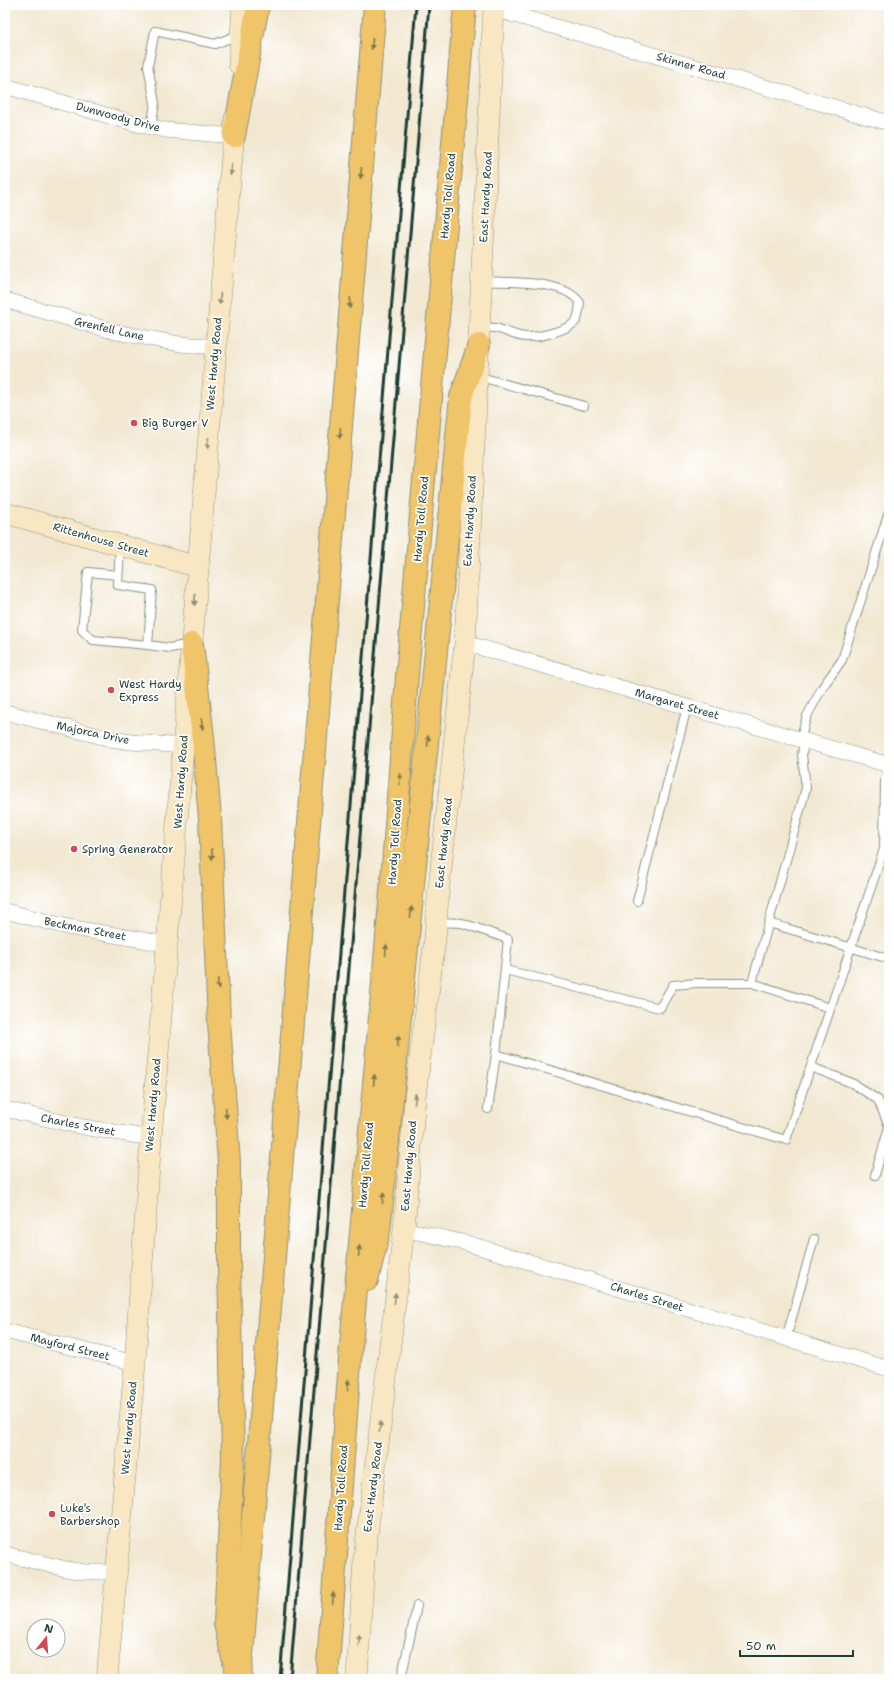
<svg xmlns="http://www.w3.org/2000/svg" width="894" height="1684" viewBox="0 0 894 1684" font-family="'Shantell Sans',sans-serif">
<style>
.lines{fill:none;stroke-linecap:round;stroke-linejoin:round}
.lane-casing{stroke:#889282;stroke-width:10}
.street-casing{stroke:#889282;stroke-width:16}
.secondary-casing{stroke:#889282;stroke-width:22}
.highway-casing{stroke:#889282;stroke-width:24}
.lane{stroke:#fff;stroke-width:8}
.street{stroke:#fff;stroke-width:15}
.secondary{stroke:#f9e7c3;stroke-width:21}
.highway{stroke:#f0c469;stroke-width:22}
.rail{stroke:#1f3d34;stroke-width:3}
.oneway{fill:#7d7a4c}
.oneway2{fill:#8c927c}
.poi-dot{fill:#d1495b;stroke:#fff;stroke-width:1.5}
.labels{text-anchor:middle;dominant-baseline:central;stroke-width:3.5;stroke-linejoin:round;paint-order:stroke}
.street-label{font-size:11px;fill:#1f3d34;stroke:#fff}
.poi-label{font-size:11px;fill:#1f3d34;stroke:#fff;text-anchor:start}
</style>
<rect width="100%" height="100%" fill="#fff"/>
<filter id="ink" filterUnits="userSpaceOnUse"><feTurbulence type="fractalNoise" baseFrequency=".025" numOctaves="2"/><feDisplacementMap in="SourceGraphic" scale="8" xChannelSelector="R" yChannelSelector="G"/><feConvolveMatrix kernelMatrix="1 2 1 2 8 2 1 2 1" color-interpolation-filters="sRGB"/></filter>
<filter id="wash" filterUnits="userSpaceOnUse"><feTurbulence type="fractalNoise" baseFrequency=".012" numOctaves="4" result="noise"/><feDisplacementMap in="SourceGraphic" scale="16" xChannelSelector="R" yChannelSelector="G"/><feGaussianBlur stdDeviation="0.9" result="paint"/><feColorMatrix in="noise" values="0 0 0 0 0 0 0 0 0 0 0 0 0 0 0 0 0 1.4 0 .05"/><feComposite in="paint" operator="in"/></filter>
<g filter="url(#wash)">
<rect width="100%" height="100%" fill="#f2e8d1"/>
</g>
<g filter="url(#ink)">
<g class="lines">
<!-- lane casing -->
<g class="lane-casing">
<g id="lane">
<polyline points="151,127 155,103 148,66 155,31 215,44 240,34"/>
<path d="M480,327C487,328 493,327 499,329C509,332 519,338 529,337C540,337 569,330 576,321C579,316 579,309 580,303C565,279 509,283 483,281"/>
<polyline points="477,376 584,406"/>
<polyline points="120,546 118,585 152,590 148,645 170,648 191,644"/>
<polyline points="118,575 88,572 82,630 93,640 148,645"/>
<polyline points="800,740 807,716 822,688 842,660 889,512"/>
<polyline points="804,741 802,755 806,788 752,983 830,1008"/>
<polyline points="637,901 687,707"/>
<polyline points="437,922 462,923 508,939 496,1054 488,1109"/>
<polyline points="769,923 889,959"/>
<polyline points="505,970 660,1008 673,985 697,983 752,983"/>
<polyline points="496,1054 786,1140 884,849 885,780 889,763"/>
<polyline points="811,1067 852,1083 878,1100 889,1126"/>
<polyline points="875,1175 889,1127"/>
<polyline points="786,1339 814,1239"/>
<polyline points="401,1679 417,1606"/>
</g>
</g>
<!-- street casing -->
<g class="street-casing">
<g id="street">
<polyline points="494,9 889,123"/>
<polyline points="5,86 137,124 165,130 234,136"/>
<polyline points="5,300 116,332 180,344 216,347"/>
<polyline points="465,643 889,765"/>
<polyline points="5,712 111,739 131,742 184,746"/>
<polyline points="5,911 68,927 166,944"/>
<polyline points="5,1109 83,1127 151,1138"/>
<polyline points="404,1229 466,1243 889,1369"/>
<polyline points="5,1331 135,1363"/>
<polyline points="5,1554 66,1569 85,1572 117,1572"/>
</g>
</g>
<!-- secondary casing -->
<g class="secondary-casing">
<g id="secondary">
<polyline points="239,64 243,5"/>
<polyline points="5,513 198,567"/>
<polyline points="107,1679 135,1363 151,1138 235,119"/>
<polyline points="357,1679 364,1560 404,1229 415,1097 435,939 438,896 465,643 494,5"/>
</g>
</g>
<!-- highway casing -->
<g class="highway-casing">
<g id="highway">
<polyline points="234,136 258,5"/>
<polyline points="192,644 203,738 210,818 219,1022 229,1163 229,1266 233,1458 225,1624 235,1666"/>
<polyline points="367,1280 379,1231 461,397 479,345"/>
<polyline points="240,1679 375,5"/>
<polyline points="327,1679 351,1346 392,880 407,676 465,5"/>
</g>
</g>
<!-- lane -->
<use href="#lane" class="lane"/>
<!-- street -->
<use href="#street" class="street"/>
<!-- secondary -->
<use href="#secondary" class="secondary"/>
<!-- highway -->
<use href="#highway" class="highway"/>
<!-- rail -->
<g class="rail">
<polyline points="280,1679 416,5"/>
<polyline points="290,1679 429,5"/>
</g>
</g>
<!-- one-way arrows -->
<defs><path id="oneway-solid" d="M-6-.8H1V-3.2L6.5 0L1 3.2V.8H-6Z"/></defs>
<g class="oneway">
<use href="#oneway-solid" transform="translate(372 44) rotate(95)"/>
<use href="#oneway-solid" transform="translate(361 173) rotate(95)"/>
<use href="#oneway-solid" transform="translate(350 303) rotate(95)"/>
<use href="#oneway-solid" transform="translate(340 433) rotate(95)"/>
<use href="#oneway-solid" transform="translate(202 724) rotate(83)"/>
<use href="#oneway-solid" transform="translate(428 741) rotate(-85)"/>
<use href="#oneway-solid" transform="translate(400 779) rotate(-86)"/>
<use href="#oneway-solid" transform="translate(212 854) rotate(87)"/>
<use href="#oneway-solid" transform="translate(411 912) rotate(-84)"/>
<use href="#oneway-solid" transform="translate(386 950) rotate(-85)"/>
<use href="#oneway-solid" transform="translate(218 984) rotate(87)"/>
<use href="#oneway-solid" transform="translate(398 1041) rotate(-84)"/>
<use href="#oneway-solid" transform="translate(374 1080) rotate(-85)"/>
<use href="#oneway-solid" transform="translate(226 1113) rotate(86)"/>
<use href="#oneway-solid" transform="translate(383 1198) rotate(-84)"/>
<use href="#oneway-solid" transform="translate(359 1251) rotate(-85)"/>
<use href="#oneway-solid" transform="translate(348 1385) rotate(-86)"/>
<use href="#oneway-solid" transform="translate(333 1598) rotate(-86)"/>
</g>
<g class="oneway2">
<use href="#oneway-solid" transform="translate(231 170) rotate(95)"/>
<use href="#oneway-solid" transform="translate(220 299) rotate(95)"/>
<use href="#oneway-solid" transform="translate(208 443) rotate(95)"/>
<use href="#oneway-solid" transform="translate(195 600) rotate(94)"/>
<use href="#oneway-solid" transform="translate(415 1099) rotate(-84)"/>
<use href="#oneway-solid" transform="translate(395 1298) rotate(-83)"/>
<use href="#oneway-solid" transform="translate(380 1427) rotate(-83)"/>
<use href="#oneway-solid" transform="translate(359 1640) rotate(-86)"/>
</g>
</g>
<!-- markers -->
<g class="poi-dot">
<circle cx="134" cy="423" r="4"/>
<circle cx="111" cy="690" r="4"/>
<circle cx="74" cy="849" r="4"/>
<circle cx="52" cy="1514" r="4"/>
</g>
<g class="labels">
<!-- street labels -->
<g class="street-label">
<text transform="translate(691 66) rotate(16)">Skinner Road</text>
<text transform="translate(118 117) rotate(15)">Dunwoody Drive</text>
<text transform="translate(448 196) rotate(-85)">Hardy Toll Road</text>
<text transform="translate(486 197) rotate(-87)">East Hardy Road</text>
<text transform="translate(109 329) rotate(13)">Grenfell Lane</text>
<text transform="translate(214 364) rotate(-85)">West Hardy Road</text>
<text transform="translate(421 519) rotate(-85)">Hardy Toll Road</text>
<text transform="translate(470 521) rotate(-87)">East Hardy Road</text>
<text transform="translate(101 540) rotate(16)">Rittenhouse Street</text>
<text transform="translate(677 704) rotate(16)">Margaret Street</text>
<text transform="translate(93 733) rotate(12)">Majorca Drive</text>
<text transform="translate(181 782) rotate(-86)">West Hardy Road</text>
<text transform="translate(395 842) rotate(-86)">Hardy Toll Road</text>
<text transform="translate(444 843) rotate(-84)">East Hardy Road</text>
<text transform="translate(85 929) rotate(11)">Beckman Street</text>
<text transform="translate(153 1105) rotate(-85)">West Hardy Road</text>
<text transform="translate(78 1125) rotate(11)">Charles Street</text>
<text transform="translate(366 1165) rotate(-85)">Hardy Toll Road</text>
<text transform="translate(409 1166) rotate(-85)">East Hardy Road</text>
<text transform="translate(647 1297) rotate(17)">Charles Street</text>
<text transform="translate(70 1347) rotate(14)">Mayford Street</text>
<text transform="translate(129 1428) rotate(-85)">West Hardy Road</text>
<text transform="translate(373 1487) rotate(-83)">East Hardy Road</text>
<text transform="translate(341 1488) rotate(-86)">Hardy Toll Road</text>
</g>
<!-- poi labels -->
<g class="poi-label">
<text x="142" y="423">Big Burger V</text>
<text x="119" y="684">West Hardy<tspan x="119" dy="13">Express</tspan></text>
<text x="82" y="849">Spring Generator</text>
<text x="60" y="1508">Luke's<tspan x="60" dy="13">Barbershop</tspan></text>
</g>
</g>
<!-- margin -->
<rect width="894" height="1684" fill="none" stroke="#fff" stroke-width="20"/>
<!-- north arrow -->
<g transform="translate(46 1638) rotate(17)"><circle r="19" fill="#ffffff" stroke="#a5b1ae"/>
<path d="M0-3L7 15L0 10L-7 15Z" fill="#d1495b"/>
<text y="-6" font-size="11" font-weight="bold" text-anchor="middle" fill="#1f3d34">N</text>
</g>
<!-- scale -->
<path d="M740 1650v6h113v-6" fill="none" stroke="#1f3d34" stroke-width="2"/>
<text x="746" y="1650" font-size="12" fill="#1f3d34" stroke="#ffffff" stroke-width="3" paint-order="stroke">50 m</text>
</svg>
